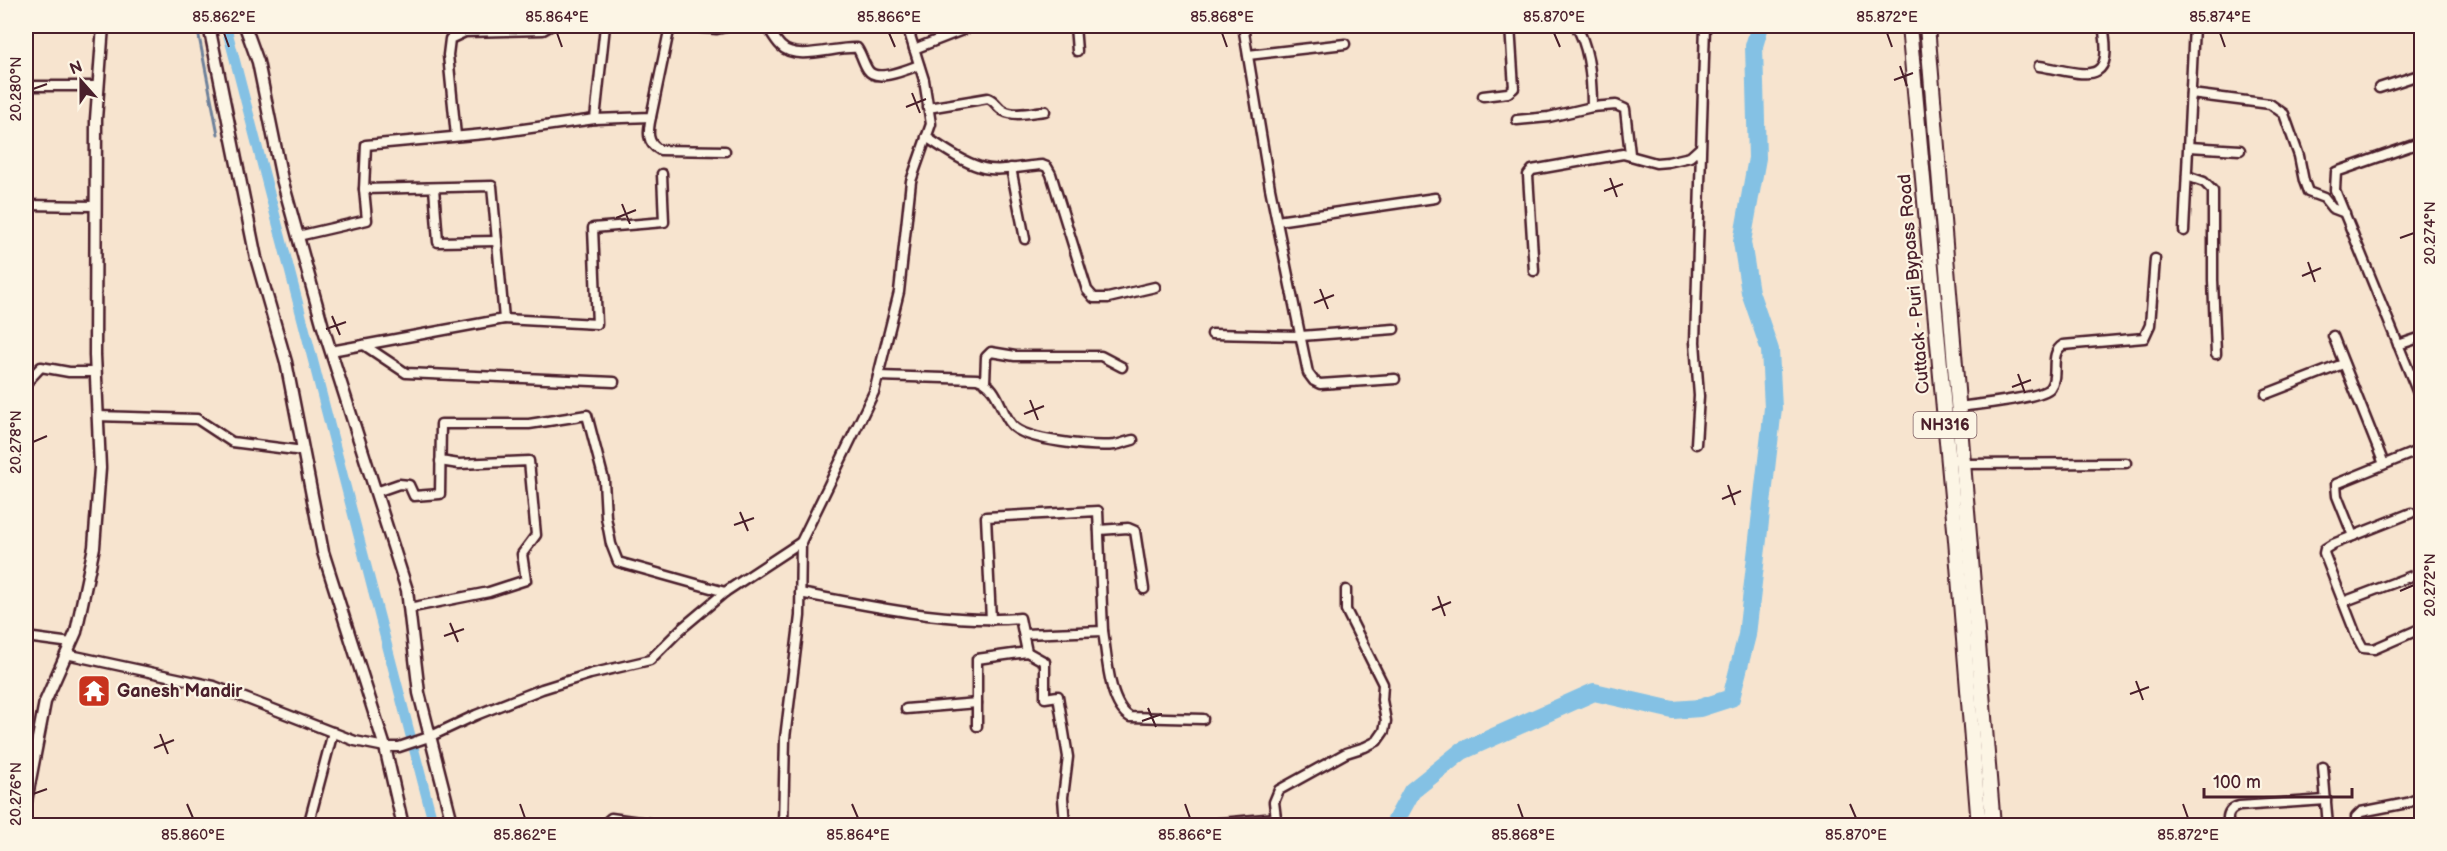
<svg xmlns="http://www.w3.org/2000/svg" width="2447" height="851" viewBox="0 0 2447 851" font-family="'Balsamiq Sans',sans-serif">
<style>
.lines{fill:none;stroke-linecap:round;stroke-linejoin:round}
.stream{stroke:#6d809a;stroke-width:3}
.canal{stroke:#84c1e4;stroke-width:10}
.river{stroke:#84c1e4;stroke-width:18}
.minor-casing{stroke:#4a1f2b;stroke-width:13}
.tertiary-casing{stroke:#4a1f2b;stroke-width:15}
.trunk-casing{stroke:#4a1f2b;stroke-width:18}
.minor{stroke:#fcf5e5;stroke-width:8}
.tertiary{stroke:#fcf5e5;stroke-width:10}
.trunk{stroke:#fcf5e5;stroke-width:14}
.ticks{fill:none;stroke:#4a1f2b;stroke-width:2}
.labels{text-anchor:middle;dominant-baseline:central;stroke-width:4.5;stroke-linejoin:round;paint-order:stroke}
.shield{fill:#fcf5e5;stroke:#7f5f63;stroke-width:1.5}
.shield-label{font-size:16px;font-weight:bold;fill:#4a1f2b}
.street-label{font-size:18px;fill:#4a1f2b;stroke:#fcf5e5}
.poi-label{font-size:18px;font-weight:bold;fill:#4a1f2b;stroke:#fcf5e5;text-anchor:start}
.neatline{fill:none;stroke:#4a1f2b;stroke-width:2}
.ticks-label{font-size:15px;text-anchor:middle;fill:#4a1f2b}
</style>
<rect width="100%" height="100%" fill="#f7e4cf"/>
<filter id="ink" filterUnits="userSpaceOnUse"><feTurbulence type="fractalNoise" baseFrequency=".0167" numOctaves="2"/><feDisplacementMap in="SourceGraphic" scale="12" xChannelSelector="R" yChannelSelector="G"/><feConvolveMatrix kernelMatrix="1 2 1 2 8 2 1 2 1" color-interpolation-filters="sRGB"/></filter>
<g filter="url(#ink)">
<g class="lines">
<!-- stream -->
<polyline class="stream" points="197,26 218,134"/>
<!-- canal -->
<polyline class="canal" points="226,26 434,826"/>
<!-- river -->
<polyline class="river" points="1393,826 1412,791 1462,751 1594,692 1673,710 1700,708 1731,698 1747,635 1773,408 1770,350 1750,292 1742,242 1757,158 1754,46 1760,26"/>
<!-- minor casing -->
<g class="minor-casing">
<g id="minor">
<polyline points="680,26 717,29 731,26"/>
<path d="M767,26C771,32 775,40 781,46C796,62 837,46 857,48C862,55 863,63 868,70C876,83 908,69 919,65"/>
<polyline points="1075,26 1077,51"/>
<polyline points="1243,26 1270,188 1308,373 1314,381 1320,384 1395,379"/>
<polyline points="914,49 973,26"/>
<polyline points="1248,55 1345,44"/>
<path d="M2039,66C2084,73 2115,90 2103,26"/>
<polyline points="26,86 98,86"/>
<polyline points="2379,88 2422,74"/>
<polyline points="2191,94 2270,104 2284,114 2299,156 2304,181 2308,192 2324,198 2332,208 2345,213"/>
<polyline points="1483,96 1508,93 1514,88 1510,26"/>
<polyline points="1592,107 1616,105 1625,109 1630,154"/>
<path d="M928,108L988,98C996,101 997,108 1004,111C1014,117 1033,112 1045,111"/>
<path d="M651,117C648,131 646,143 660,150L725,151"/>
<polyline points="595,119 651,117 670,26"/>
<path d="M1517,120L1549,117L1592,107C1592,81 1590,48 1576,26"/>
<polyline points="456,136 448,55 450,39 465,32 543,30 550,26"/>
<path d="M926,137C943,148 961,161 980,167C999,173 1023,166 1042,165L1047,167L1051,174L1087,290L1094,298H1108L1155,287"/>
<polyline points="2422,142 2336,172 2335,190 2422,403"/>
<polyline points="2189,147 2240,150"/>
<polyline points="1011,168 1025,239"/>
<polyline points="2187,176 2204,182 2213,191 2213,280 2216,354"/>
<polyline points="434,188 438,242 497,241"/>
<polyline points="364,189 366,145 495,133 595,119 605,26"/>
<polyline points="26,205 94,206"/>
<polyline points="1277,221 1435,198"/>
<polyline points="2184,231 2194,26"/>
<polyline points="298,236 367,220 364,189 492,186 504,319 331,351"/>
<polyline points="1534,271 1528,175 1532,170 1623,154 1656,163 1668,162 1690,157 1700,148"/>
<polyline points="504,319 597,324 593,228 664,222 662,174"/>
<polyline points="1212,334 1301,336 1394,329"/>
<polyline points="2333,336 2384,464"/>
<polyline points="364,345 406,373 614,382"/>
<polyline points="2398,345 2422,337"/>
<path d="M878,376L977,379C999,386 999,410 1012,425C1025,441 1095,447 1115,445C1121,444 1128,441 1133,440"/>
<polyline points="985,382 986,357 991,352 1015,356 1101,356 1122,367"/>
<polyline points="26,383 41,367 69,372 96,372"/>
<polyline points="2266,394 2343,364"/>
<path d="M1958,407C1974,405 2042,398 2050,388C2060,375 2048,354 2063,345L2144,338L2150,325L2155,259"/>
<polyline points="97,416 197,419 232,442 303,451"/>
<polyline points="1696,444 1699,396 1695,342 1705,26"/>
<polyline points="1964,464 2126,463"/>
<polyline points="376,492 399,484 409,485 414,496 440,494 441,424 529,424 587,415 604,480 606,517 611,544 618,562 725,592"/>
<polyline points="2411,513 2333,544 2325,549 2324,553 2356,635 2363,648 2374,649 2422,628"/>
<polyline points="1099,530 1128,528 1135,531 1144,589"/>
<polyline points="2353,536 2337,496 2336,484 2422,449"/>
<path d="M800,593C872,606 947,624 1020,618L1027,652"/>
<polyline points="2343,602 2417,574"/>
<polyline points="409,608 489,592 526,580 522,554 536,535 529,461 459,464 440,461"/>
<polyline points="991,620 986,517 1098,511 1103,631 1024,634"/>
<path d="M1103,631C1107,654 1108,704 1130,717L1203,719"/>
<polyline points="26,637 71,643"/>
<polyline points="66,654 214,686 355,741 385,747 399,747 429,737 476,715 542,689 590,674 650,660 681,629 725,592 801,542"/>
<polyline points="906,709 977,703"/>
<polyline points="977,726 977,659 1027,652 1045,662 1045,698 1058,696 1068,757 1063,797 1065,826"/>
<polyline points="2323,767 2328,826"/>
<polyline points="308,826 333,732"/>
<polyline points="602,826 611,818 668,826"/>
<polyline points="783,826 785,738 800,616 801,542 874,392 899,292 911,181 931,124 924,80 907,26"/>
<polyline points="1189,826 1276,818"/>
<polyline points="1277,826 1274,802 1279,790 1346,753 1365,747 1377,741 1384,731 1386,721 1382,700 1383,684 1346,610 1346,590"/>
<path d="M2229,826C2226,815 2229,809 2239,806L2326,800"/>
<polyline points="2356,826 2356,817 2361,812 2407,803 2422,797"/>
</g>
</g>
<!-- tertiary casing -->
<g class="tertiary-casing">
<g id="tertiary">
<polyline points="209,26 256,258 286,362 323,552 385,747 403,826"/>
<polyline points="245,26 258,62 282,179 323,327 407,590 419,693 453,826"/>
<polyline points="26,801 45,702 76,632 94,547 100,468 95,355 96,119 103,26"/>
</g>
</g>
<!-- trunk casing -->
<g class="trunk-casing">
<g id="trunk">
<polyline points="1909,26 1956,540 1979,826"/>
<polyline points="1927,26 1993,826"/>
</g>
</g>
<!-- minor -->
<use href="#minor" class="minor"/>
<!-- tertiary -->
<use href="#tertiary" class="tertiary"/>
<!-- trunk -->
<use href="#trunk" class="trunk"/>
</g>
</g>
<!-- ticks -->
<path class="ticks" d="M224,33L229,47M557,33L562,47M889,33L895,47M1222,33L1227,47M1554,33L1560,47M1887,33L1892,47M2220,33L2225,47M1900,66L1907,86M1894,80L1913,73M33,89L47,84M912,93L920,113M906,107L926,99M1610,178L1617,197M1604,191L1623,184M622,204L630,224M616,218L636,210M2400,238L2414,233M2308,262L2315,282M2302,276L2321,268M1320,289L1328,309M1314,303L1334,295M332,316L340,335M326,329L346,322M2018,374L2025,393M2012,387L2031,380M1030,400L1038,420M1024,414L1044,406M33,442L47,436M1728,485L1735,505M1722,499L1741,491M740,512L748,531M734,525L754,518M2400,591L2414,585M1438,596L1445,616M1432,610L1451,602M450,623L458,642M444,636L464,629M2136,681L2143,700M2130,694L2149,687M1148,708L1156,727M1142,721L1162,714M160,734L168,754M154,748L174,740M33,794L47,789M187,804L193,818M520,804L525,818M852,804L858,818M1185,804L1190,818M1518,804L1523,818M1850,804L1856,818M2183,804L2188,818"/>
<!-- icons -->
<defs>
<g id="temple-square" transform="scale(1.725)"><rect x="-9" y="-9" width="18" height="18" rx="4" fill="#c8321e" stroke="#fcf5e5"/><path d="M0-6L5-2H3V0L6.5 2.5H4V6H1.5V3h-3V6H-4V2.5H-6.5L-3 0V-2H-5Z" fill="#fff"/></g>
</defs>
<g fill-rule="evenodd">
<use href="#temple-square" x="94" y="691"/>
</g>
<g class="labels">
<!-- shield labels -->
<rect class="shield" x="1913.5" y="412" width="63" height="26" rx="4.5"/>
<g class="shield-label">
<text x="1945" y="425">NH316</text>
</g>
<!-- street labels -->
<g class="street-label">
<text transform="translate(1914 284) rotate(-95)">Cuttack - Puri Bypass Road</text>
</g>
<!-- poi labels -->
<g class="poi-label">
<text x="117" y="691">Ganesh Mandir</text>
</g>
</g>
<!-- margin -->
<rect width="2447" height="851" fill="none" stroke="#fcf5e5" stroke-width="66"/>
<!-- north arrow -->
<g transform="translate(81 81) rotate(339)" stroke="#fcf5e5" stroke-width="4.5" paint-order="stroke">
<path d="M0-4.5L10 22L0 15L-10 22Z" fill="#4a1f2b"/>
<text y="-9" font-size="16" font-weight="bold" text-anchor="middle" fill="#4a1f2b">N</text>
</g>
<!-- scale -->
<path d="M2204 788v9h148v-9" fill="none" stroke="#4a1f2b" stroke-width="3"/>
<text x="2213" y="788" font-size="18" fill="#4a1f2b" stroke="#fcf5e5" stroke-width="4.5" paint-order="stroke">100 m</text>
<rect x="33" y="33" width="2381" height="785" class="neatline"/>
<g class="ticks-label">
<text x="224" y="22">85.862°E</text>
<text x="557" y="22">85.864°E</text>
<text x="889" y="22">85.866°E</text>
<text x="1222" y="22">85.868°E</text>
<text x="1554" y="22">85.870°E</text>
<text x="1887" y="22">85.872°E</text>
<text x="2220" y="22">85.874°E</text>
<text transform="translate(16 89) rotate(-90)" y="5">20.280°N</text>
<text transform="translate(2430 233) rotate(-90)" y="5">20.274°N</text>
<text transform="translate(16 442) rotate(-90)" y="5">20.278°N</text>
<text transform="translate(2430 585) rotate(-90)" y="5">20.272°N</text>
<text transform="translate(16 794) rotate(-90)" y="5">20.276°N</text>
<text x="193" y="840">85.860°E</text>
<text x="525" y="840">85.862°E</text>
<text x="858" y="840">85.864°E</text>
<text x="1190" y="840">85.866°E</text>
<text x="1523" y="840">85.868°E</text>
<text x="1856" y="840">85.870°E</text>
<text x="2188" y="840">85.872°E</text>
</g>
</svg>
